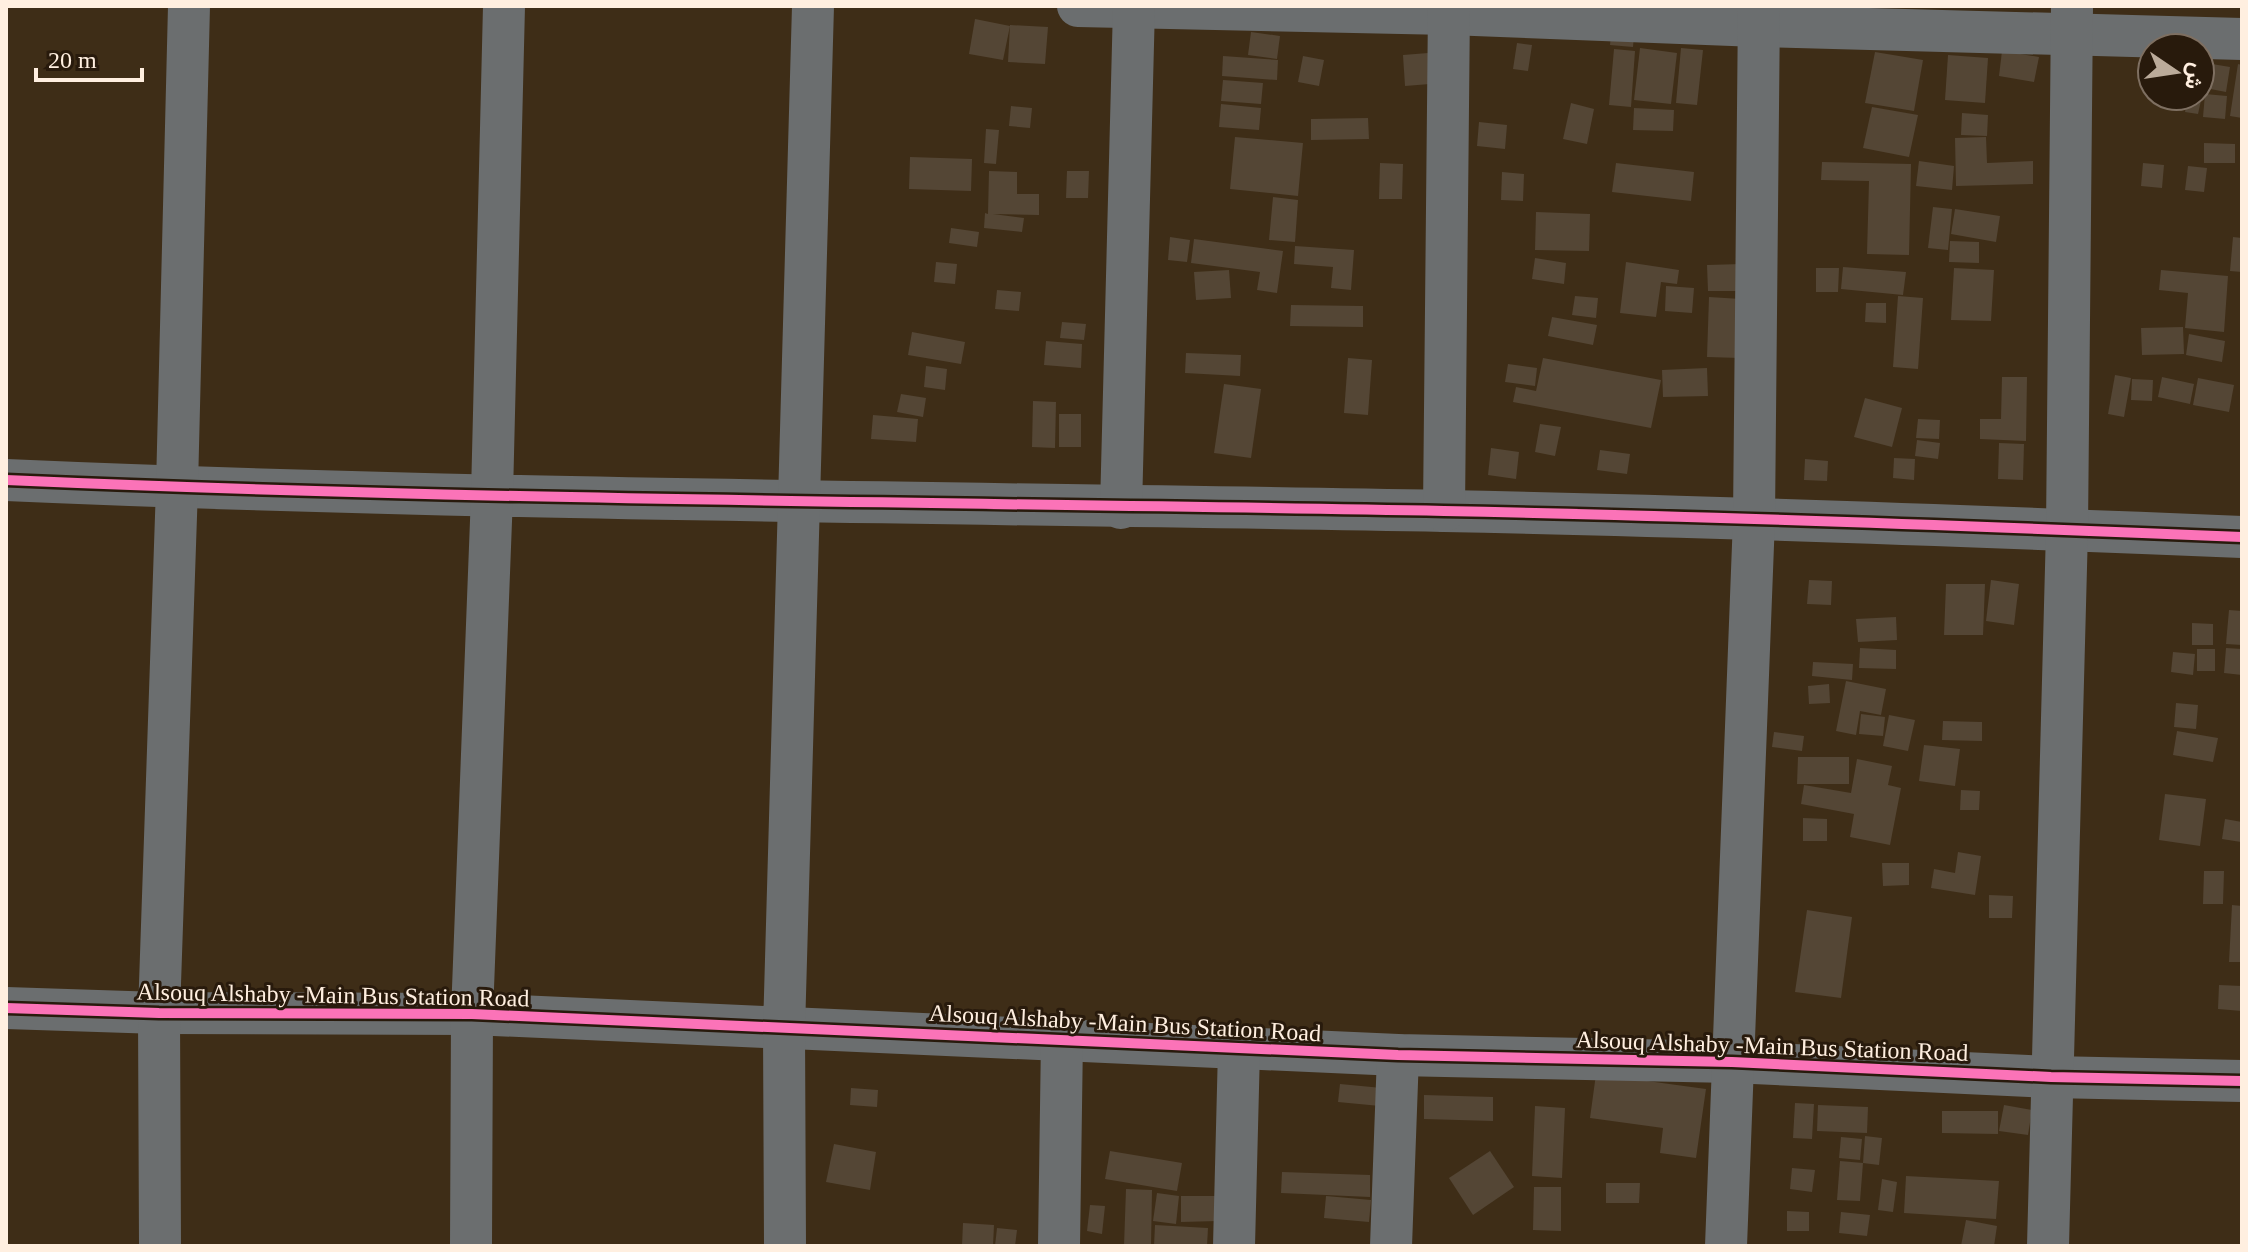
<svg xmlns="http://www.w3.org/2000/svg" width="2248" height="1252" viewBox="0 0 2248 1252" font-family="'Times New Roman',Vazirmatn,serif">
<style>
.building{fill:#544635}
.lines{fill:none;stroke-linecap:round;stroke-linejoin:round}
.street{stroke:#6b6e6f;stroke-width:42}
.cycleway-casing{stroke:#281a0c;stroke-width:15}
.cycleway{stroke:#fb73b8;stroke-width:10}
.labels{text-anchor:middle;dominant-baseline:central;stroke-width:6;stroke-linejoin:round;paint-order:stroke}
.street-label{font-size:24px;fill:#ffefe0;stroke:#281a0c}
</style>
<rect width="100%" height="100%" fill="#3e2d17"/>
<!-- building -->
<g class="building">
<polygon points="975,19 1010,26 1003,60 969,54"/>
<polygon points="1612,23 1635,24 1633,47 1610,45"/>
<polygon points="1010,25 1048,27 1045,64 1008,62"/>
<polygon points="1251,32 1280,36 1277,59 1248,55"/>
<polygon points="1517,43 1532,45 1528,71 1513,69"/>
<polygon points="1640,48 1677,53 1671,104 1634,100"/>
<polygon points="1681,48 1703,50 1697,105 1676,103"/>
<polygon points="1614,49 1635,51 1631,107 1609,105"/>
<polygon points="2002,51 2039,57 2034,82 1999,76"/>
<polygon points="1875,52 1923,60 1914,111 1865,103"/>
<polygon points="1428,53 1430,84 1405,86 1403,55"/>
<polygon points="1948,55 1988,58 1985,103 1945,100"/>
<polygon points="2145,55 2152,56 2152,81 2144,81"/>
<polygon points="1223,56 1278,60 1277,80 1222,76"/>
<polygon points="1303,56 1324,60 1319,86 1298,82"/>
<polygon points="2200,62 2230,67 2226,92 2200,87"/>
<polygon points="2238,64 2242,65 2242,118 2230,116"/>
<polygon points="1223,80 1263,83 1261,104 1221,101"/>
<polygon points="2205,94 2227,96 2225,119 2203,117"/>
<polygon points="2188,96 2202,96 2198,114 2185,112"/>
<polygon points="1571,103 1594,109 1587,144 1563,139"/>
<polygon points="1221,104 1261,108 1259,130 1219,127"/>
<polygon points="1011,106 1032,108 1030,128 1009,126"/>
<polygon points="1872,107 1918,115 1909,157 1863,148"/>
<polygon points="1634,108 1674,110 1673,131 1633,130"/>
<polygon points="1962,113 1988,115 1987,136 1961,135"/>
<polygon points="1368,118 1369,139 1311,140 1311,119"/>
<polygon points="1479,122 1507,125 1505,149 1477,146"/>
<polygon points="986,129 999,130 996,164 984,163"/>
<polygon points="1235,137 1303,143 1298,196 1230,189"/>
<polygon points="1986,137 1987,163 2033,161 2033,184 1956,186 1955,138"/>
<polygon points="2204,143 2235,144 2235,163 2204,163"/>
<polygon points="910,157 972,159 971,191 909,189"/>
<polygon points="1919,161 1954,166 1952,190 1916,186"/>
<polygon points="1822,162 1911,164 1909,255 1867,254 1869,181 1821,180"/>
<polygon points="1380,163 1403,164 1402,199 1379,199"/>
<polygon points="1616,163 1694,172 1691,201 1612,192"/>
<polygon points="2143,163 2164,165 2162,188 2141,186"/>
<polygon points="2188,166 2207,168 2204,192 2185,190"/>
<polygon points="989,171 1017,172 1017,194 1039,194 1039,215 993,214 1024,218 1022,232 984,228 985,213 988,214"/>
<polygon points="1067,171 1089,171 1088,198 1066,198"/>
<polygon points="1502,172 1524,174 1523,201 1501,200"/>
<polygon points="1273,197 1298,200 1295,242 1269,240"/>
<polygon points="1933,207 1952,209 1948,250 1928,248"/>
<polygon points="1955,209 2000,216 1996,242 1951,234"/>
<polygon points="1536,212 1590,214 1589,251 1535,250"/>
<polygon points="951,228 979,232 977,247 949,243"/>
<polygon points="1170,237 1190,240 1187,262 1168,260"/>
<polygon points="2233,237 2242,238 2242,272 2230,271"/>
<polygon points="1194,239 1283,251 1277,293 1257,290 1260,272 1191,263"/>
<polygon points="1950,241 1979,242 1979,263 1949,262"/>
<polygon points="1295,246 1354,250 1351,290 1331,288 1333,267 1294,264"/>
<polygon points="1535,258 1566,263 1564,284 1532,279"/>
<polygon points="936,262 957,264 955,284 934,282"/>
<polygon points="1626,262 1679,270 1677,284 1661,282 1656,317 1620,313"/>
<polygon points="1742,264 1742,291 1708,291 1707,265"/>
<polygon points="1843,267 1906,272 1903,295 1841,289"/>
<polygon points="1816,268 1839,268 1838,292 1816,292"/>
<polygon points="1954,268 1994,270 1991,321 1951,320"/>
<polygon points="1229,270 1231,298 1196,300 1194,272"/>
<polygon points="2161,270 2228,276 2224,332 2185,328 2188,293 2159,290"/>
<polygon points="1666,286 1694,288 1692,313 1665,311"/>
<polygon points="997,290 1021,292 1019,311 995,309"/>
<polygon points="1575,296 1598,298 1596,318 1572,315"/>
<polygon points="1898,296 1923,298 1918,369 1893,367"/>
<polygon points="1709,297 1741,299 1740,358 1707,357"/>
<polygon points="1866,303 1886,303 1886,323 1865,322"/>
<polygon points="1291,305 1363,306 1363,327 1290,326"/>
<polygon points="1552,317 1597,325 1593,345 1548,336"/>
<polygon points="1062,322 1086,324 1084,340 1060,338"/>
<polygon points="2183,327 2184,354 2142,355 2141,328"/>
<polygon points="912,332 965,342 961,364 908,355"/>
<polygon points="2189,334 2225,341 2222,362 2186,355"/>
<polygon points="1046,341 1082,344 1081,368 1044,365"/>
<polygon points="1186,353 1241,355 1240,376 1185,373"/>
<polygon points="1348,358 1372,360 1368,415 1344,413"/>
<polygon points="1543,358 1661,380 1651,428 1513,402 1516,387 1536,391"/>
<polygon points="1508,364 1537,368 1535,386 1505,382"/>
<polygon points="926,366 947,369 945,390 924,387"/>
<polygon points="1707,368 1708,396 1663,397 1662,370"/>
<polygon points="2115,375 2131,378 2124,417 2108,414"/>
<polygon points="2002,377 2027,377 2026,441 1980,439 1980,419 2001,419"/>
<polygon points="2162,377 2194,384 2190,404 2158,397"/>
<polygon points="2198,378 2234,385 2229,412 2193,405"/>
<polygon points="2132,379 2153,380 2152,401 2131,400"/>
<polygon points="1224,384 1261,389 1251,458 1214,453"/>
<polygon points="901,394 926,398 923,417 897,412"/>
<polygon points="1865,398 1902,408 1892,447 1854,437"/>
<polygon points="1033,401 1056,402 1055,448 1032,447"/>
<rect x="1059" y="414" width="22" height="33"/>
<polygon points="873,415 918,419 916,442 871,439"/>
<polygon points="1918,419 1940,420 1939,439 1916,438"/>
<polygon points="1540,424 1561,427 1555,456 1535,452"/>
<polygon points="1917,440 1940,443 1938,459 1915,456"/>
<polygon points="1999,443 2024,444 2023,480 1998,479"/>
<polygon points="1491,448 1519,452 1516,479 1488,475"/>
<polygon points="1600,450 1630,454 1627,474 1597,470"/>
<polygon points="1894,458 1915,459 1914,480 1893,478"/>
<polygon points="1805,459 1828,461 1827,481 1804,480"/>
<polygon points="1809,580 1832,581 1831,605 1807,604"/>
<polygon points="1991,580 2019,584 2014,625 1986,621"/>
<polygon points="1946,584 1985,584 1983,635 1944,635"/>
<polygon points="2229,610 2242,611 2242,645 2226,644"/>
<polygon points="1896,617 1897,640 1858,642 1856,619"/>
<polygon points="2192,623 2213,624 2213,645 2192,645"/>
<polygon points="1860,648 1896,650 1896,669 1859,668"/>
<polygon points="2226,648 2242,649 2242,675 2224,673"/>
<rect x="2197" y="649" width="18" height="22"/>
<polygon points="2173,652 2195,654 2193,675 2171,672"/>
<polygon points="1813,662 1853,664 1852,680 1812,676"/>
<polygon points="1846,681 1886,689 1881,715 1860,711 1856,735 1836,731"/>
<polygon points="1829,684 1830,703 1809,704 1808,686"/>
<polygon points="2176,703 2198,705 2196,729 2174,727"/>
<polygon points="1861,714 1885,717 1883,736 1859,734"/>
<polygon points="1889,715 1915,720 1908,751 1883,746"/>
<polygon points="1943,721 1982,722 1982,741 1942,740"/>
<polygon points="2177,731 2218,738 2213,762 2173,755"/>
<polygon points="1774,732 1804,736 1802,751 1772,747"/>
<polygon points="1924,745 1960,749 1955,786 1919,781"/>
<polygon points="1798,757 1849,757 1849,784 1797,784"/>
<polygon points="1857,759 1892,766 1888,785 1901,788 1890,845 1850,837 1854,814 1801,804 1804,785 1851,793"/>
<polygon points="1961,790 1980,791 1979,810 1960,810"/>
<polygon points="2165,794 2206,799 2200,846 2159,840"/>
<polygon points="1803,818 1827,819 1827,841 1803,841"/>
<polygon points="2225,819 2242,822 2241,842 2222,839"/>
<polygon points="1958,852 1981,856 1975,895 1931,888 1934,869 1955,873"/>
<polygon points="1882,863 1909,863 1909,885 1883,886"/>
<polygon points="2204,871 2224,871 2223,904 2203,904"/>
<polygon points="1989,895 2013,896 2012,918 1989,918"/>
<polygon points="2232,905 2242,906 2242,962 2229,962"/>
<polygon points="1807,910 1852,917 1841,998 1795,992"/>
<polygon points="2219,985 2242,986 2242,1011 2218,1009"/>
<polygon points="1596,1074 1706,1089 1696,1158 1660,1153 1663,1128 1590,1118"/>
<polygon points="1340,1084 1382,1088 1380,1106 1338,1102"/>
<polygon points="851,1088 878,1090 877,1107 850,1105"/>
<polygon points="1424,1095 1493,1097 1493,1121 1424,1119"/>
<polygon points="1795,1103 1814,1104 1812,1139 1793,1138"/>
<polygon points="1818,1105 1868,1107 1867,1133 1817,1131"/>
<polygon points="2004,1105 2032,1110 2028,1135 1999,1131"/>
<polygon points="1535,1106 1565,1108 1562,1178 1532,1176"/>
<polygon points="1942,1111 1998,1111 1998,1134 1942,1133"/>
<polygon points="1865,1136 1882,1138 1879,1165 1863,1163"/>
<polygon points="1841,1137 1862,1139 1860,1160 1839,1158"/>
<polygon points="834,1144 876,1152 870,1190 826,1182"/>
<polygon points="1110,1151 1182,1163 1177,1191 1105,1179"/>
<polygon points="1490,1151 1514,1187 1473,1215 1449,1178"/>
<polygon points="1840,1161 1863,1163 1860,1201 1837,1200"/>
<polygon points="1792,1168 1815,1170 1812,1192 1790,1189"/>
<polygon points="1282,1172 1370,1175 1370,1197 1281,1193"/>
<polygon points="1906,1176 1999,1181 1996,1219 1904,1213"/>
<polygon points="1882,1179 1897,1182 1893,1212 1878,1210"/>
<polygon points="1606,1183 1640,1183 1639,1203 1606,1203"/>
<polygon points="1534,1187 1561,1187 1561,1231 1533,1230"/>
<polygon points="1126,1189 1152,1190 1151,1246 1124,1246"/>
<polygon points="1157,1193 1179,1196 1176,1224 1153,1221"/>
<polygon points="1181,1196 1218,1196 1218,1221 1181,1222"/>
<polygon points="1326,1196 1371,1200 1369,1222 1324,1218"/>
<polygon points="1090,1205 1105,1206 1102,1234 1087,1231"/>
<polygon points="1787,1211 1809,1212 1809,1231 1787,1231"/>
<polygon points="1841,1212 1870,1215 1867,1236 1839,1233"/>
<polygon points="1966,1220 1997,1226 1994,1246 1961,1246"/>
<polygon points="963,1223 994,1225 993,1246 962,1246"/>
<polygon points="1155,1225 1208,1228 1207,1246 1154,1246"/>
<polygon points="997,1228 1017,1230 1015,1246 995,1246"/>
</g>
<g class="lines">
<!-- street -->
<g class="street">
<polyline points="1078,6 1449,14 1758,26 2242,39"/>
<path d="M6,480C485,501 965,502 1444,511C1710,516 1976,526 2242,537"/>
<polyline points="1121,508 1134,6"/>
<polyline points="1444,511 1449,6"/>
<polyline points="6,1008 159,1013 472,1014 1398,1055 1732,1062 2051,1077 2242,1081"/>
<polyline points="160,1246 159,1013 177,487 189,6"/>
<polyline points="471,1246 472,1014 492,495 504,6"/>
<polyline points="785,1246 784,1030 813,6"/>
<polyline points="1059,1246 1062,1038"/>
<polyline points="1234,1246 1239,1049"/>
<polyline points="1391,1246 1398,1055"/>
<polyline points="1726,1246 1754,519 1759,6"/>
<polyline points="2048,1246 2067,530 2072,6"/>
</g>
<!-- cycleway casing -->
<g class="cycleway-casing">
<g id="cycleway">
<path d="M6,480C485,501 965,502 1444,511C1710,516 1976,526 2242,537"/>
<polyline points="6,1008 159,1013 472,1014 1398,1055 1732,1062 2051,1077 2242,1081"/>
</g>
</g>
<!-- cycleway -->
<use href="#cycleway" class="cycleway"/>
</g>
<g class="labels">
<!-- street labels -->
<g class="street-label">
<text transform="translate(333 995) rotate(1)">Alsouq Alshaby -Main Bus Station Road</text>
<text transform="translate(1125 1023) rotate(3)">Alsouq Alshaby -Main Bus Station Road</text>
<text transform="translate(1772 1046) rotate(2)">Alsouq Alshaby -Main Bus Station Road</text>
</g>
</g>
<!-- border -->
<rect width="2248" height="1252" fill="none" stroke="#ffefe0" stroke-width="16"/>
<!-- north arrow -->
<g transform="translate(2176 72) rotate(103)"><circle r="38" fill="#281a0c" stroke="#7e6f61" stroke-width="2"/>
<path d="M0-6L14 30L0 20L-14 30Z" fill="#bbab9a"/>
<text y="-12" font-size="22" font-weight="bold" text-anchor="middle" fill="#ffefe0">ش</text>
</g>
<!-- scale -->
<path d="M36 68v12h106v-12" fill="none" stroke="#ffefe0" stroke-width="4"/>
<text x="48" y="68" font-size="24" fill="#ffefe0" stroke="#281a0c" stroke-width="6" paint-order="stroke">20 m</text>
</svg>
